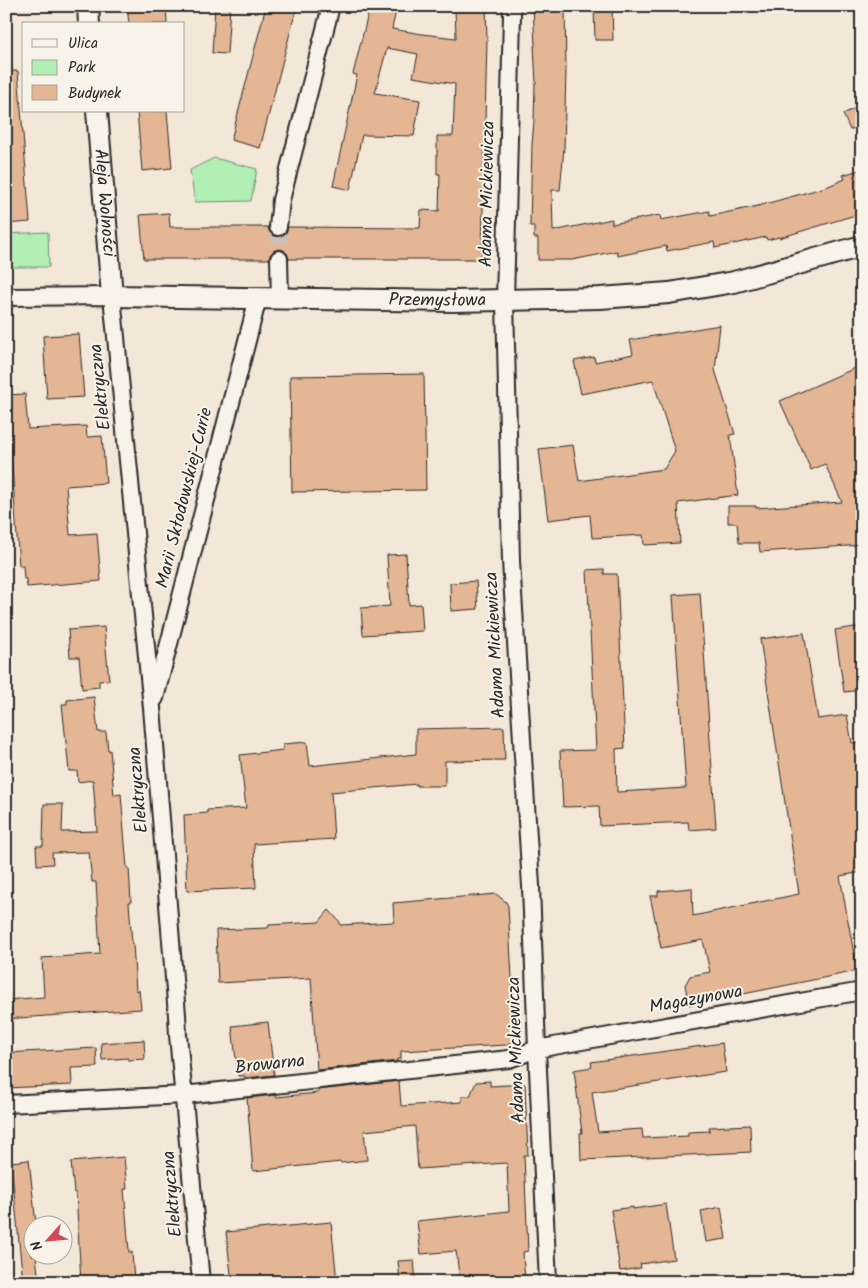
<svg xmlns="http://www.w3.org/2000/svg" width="868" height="1288" viewBox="0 0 868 1288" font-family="Kalam,sans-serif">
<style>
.green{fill:#b1efb5;stroke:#6e8d70}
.building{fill:#e4b694;stroke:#2b2b2b}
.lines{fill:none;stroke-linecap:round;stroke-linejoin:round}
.minor-tunnel{stroke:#cbc1b5;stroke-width:16;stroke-dasharray:16 8;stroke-linecap:butt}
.minor-casing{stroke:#2b2b2b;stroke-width:20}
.tertiary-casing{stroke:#2b2b2b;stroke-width:24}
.minor{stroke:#f7f3e8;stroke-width:16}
.tertiary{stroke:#f7f3e8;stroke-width:20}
.labels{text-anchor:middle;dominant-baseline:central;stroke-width:4;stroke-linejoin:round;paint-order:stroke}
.street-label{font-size:18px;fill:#2b2b2b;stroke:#f7f3e8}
</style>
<rect width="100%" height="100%" fill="#f3e7d7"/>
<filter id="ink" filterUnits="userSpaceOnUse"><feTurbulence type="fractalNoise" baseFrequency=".02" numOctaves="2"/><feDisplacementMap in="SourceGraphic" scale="10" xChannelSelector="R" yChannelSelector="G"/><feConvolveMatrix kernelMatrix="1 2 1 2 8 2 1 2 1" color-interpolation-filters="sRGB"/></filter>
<g filter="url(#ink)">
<!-- green -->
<g class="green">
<polygon points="214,158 257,169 251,201 195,202 190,170"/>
<polygon points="48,232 49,267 6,267 6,234"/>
</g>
<!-- building -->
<g class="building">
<polygon points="127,6 166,6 167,24 129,24"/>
<polygon points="215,6 230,6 227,54 212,53"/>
<polygon points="266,6 297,6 260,148 231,140"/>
<polygon points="370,6 397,6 392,29 422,34 456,38 455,6 486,6 487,38 482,253 480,258 475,259 289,259 287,253 284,250 279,249 273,251 270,255 269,259 144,259 140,215 169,213 170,227 268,227 269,231 272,235 277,237 282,236 286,233 288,227 420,228 421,210 439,211 440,174 437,174 437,136 453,136 455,84 413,77 418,54 387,48 375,93 420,100 414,136 362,135 350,190 333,186 357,75 353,74"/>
<polygon points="533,6 565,6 566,70 564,148 560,190 552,190 553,231 612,219 612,224 660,215 661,220 709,211 710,216 758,206 826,187 845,179 843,175 862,169 862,213 779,238 779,237 767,240 766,237 715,248 714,242 667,251 666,246 618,256 617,251 572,260 538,260 538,238 534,238 534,226 530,226 532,144 534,121 535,83 536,83 534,46 535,46"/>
<polygon points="594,6 612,6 613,40 595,40"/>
<polygon points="6,71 18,71 30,222 6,224"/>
<polygon points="862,105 862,124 850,130 843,114"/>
<polygon points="137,111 167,111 172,168 142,171"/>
<polygon points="720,325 715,370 735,434 730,435 738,495 678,503 680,543 644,545 643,535 592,538 590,515 548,520 539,449 573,445 579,481 664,469 675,451 653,380 581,394 574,361 594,357 595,362 633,354 630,340"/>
<polygon points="79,334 84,397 47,399 43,336"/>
<polygon points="862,365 862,545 760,552 759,543 739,543 737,523 728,523 728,506 756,506 756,508 842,502 825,464 811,470 780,401"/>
<polygon points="424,374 426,490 292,492 290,376"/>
<polygon points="25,394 28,429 86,426 87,437 102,436 106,483 66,486 70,535 97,533 101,581 27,587 26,579 24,579 23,566 19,566 7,395"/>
<polygon points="406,554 409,605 421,604 423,631 363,635 361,608 390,606 387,555"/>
<polygon points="604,569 604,574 617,574 625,748 616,749 617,792 686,788 673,595 700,593 716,828 689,830 688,822 600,826 599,806 563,807 560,751 596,750 587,570"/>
<polygon points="476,581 478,609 451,611 450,583"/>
<polygon points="862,626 862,690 844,692 835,630"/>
<polygon points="104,627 109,680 99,681 99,687 82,689 79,657 70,657 68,630"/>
<polygon points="804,633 818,719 847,715 852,743 862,742 862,872 840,876 857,971 689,1005 685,985 690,976 710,972 703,940 661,948 650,896 658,896 658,891 692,888 693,916 799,894 760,639"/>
<polygon points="94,697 98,732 106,732 108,750 110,750 114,795 121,794 127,868 129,868 131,902 129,902 132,944 133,944 136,991 139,990 141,1009 6,1019 6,1000 44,997 42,958 100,954 96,882 92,882 89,852 52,853 53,864 37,865 36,846 43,846 44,804 63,804 62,832 97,831 93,780 78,782 77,771 69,771 62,704 67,704 67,700"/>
<polygon points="504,727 505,760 445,761 445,786 417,786 417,784 331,792 334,839 254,844 256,888 187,891 184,815 207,813 207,810 246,808 240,755 283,750 283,744 307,742 310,766 416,754 416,729"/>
<polygon points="496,894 506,902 508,906 515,1032 514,1038 512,1042 506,1045 401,1051 401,1059 397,1059 397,1061 317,1070 311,978 218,983 216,930 268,928 269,925 319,922 329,910 340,922 340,925 394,922 393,903"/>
<polygon points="268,1022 274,1075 245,1078 245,1076 238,1076 232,1026"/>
<polygon points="144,1040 145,1059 128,1060 128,1058 102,1060 101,1043"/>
<polygon points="722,1043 726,1072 592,1092 598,1132 642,1129 643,1138 688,1136 688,1132 710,1131 709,1127 750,1125 751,1152 581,1160 580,1133 582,1133 574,1070 592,1067 591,1062"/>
<polygon points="96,1048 97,1067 71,1068 72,1085 6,1088 6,1053"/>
<polygon points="399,1081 401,1106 462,1102 462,1096 470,1096 476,1082 490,1081 490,1086 525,1084 528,1155 524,1155 528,1251 523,1252 525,1282 460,1282 456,1251 421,1254 417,1221 509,1211 507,1163 418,1169 415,1126 364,1131 367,1160 341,1163 341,1162 253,1171 247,1098 276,1095 276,1097 318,1093 318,1090"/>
<polygon points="124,1157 127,1189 124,1189 129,1252 132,1252 134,1282 81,1282 76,1193 74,1193 71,1162"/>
<polygon points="29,1160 36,1224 32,1224 32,1256 36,1256 39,1282 23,1282 11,1162"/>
<polygon points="666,1204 674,1259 640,1264 641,1268 620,1271 611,1210 633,1207 633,1209"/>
<polygon points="721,1207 726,1239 706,1242 701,1211"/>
<polygon points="331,1222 337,1282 232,1282 226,1232"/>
<polygon points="414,1260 416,1282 400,1282 398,1261"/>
</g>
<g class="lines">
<!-- minor-tunnel -->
<polyline class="minor-tunnel" points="278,227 279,259"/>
<!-- minor casing -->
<g class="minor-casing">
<g id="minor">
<polyline points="511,6 512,15 505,301 511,561 531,886 537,1049 548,1282"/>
<polyline points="278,227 281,200 331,6"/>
<polyline points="279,259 280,299"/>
<polyline points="6,297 112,296 152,708 177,1015 178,1035 201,1282"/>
<polyline points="155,698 258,298"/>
<polyline points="6,1104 184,1095 509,1059 537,1049 862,991"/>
</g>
</g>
<!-- tertiary casing -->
<g class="tertiary-casing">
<g id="tertiary">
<polyline points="88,6 89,24"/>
<path id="s1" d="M97,111L112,296L454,301L600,298L669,293L734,282L862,246"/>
</g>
</g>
<!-- minor -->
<use href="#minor" class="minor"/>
<!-- tertiary -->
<use href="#tertiary" class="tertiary"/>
</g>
</g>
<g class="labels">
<!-- street labels -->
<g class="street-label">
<text transform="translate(488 194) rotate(-89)">Adama Mickiewicza</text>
<text stroke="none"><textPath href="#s1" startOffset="92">Aleja Wolności</textPath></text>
<text stroke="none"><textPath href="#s1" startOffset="511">Przemysłowa</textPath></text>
<text transform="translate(101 387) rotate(-96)">Elektryczna</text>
<text transform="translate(185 498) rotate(-76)">Marii Skłodowskiej-Curie</text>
<text transform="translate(496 645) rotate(-93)">Adama Mickiewicza</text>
<text transform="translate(139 790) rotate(-95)">Elektryczna</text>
<text transform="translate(696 1000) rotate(-10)">Magazynowa</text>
<text transform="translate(517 1050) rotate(-92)">Adama Mickiewicza</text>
<text transform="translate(270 1065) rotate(-6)">Browarna</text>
<text transform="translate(173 1194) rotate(-95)">Elektryczna</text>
</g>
</g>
<!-- margin -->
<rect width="868" height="1288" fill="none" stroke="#f7f3e8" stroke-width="25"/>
<rect x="12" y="12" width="843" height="1263" fill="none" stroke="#2b2b2b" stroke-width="2" filter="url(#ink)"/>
<!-- legend -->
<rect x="22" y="22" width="162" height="90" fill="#f7f3e8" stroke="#a5a39c"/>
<rect x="32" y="39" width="25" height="8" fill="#f7f3e8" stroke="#a5a39c"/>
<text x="68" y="48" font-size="15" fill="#2b2b2b">Ulica</text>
<rect x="32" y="60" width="25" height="15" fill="#b1efb5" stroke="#a5a39c"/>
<text x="68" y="72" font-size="15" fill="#2b2b2b">Park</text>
<rect x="32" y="85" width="25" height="15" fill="#e4b694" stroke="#a5a39c"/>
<text x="68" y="98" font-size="15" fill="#2b2b2b">Budynek</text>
<!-- north arrow -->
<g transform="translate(48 1240) rotate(243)"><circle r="24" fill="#f7f3e8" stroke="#a5a39c"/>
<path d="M0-4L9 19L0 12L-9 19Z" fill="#d1495b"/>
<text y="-8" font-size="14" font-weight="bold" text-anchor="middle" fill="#2b2b2b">N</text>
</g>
</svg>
